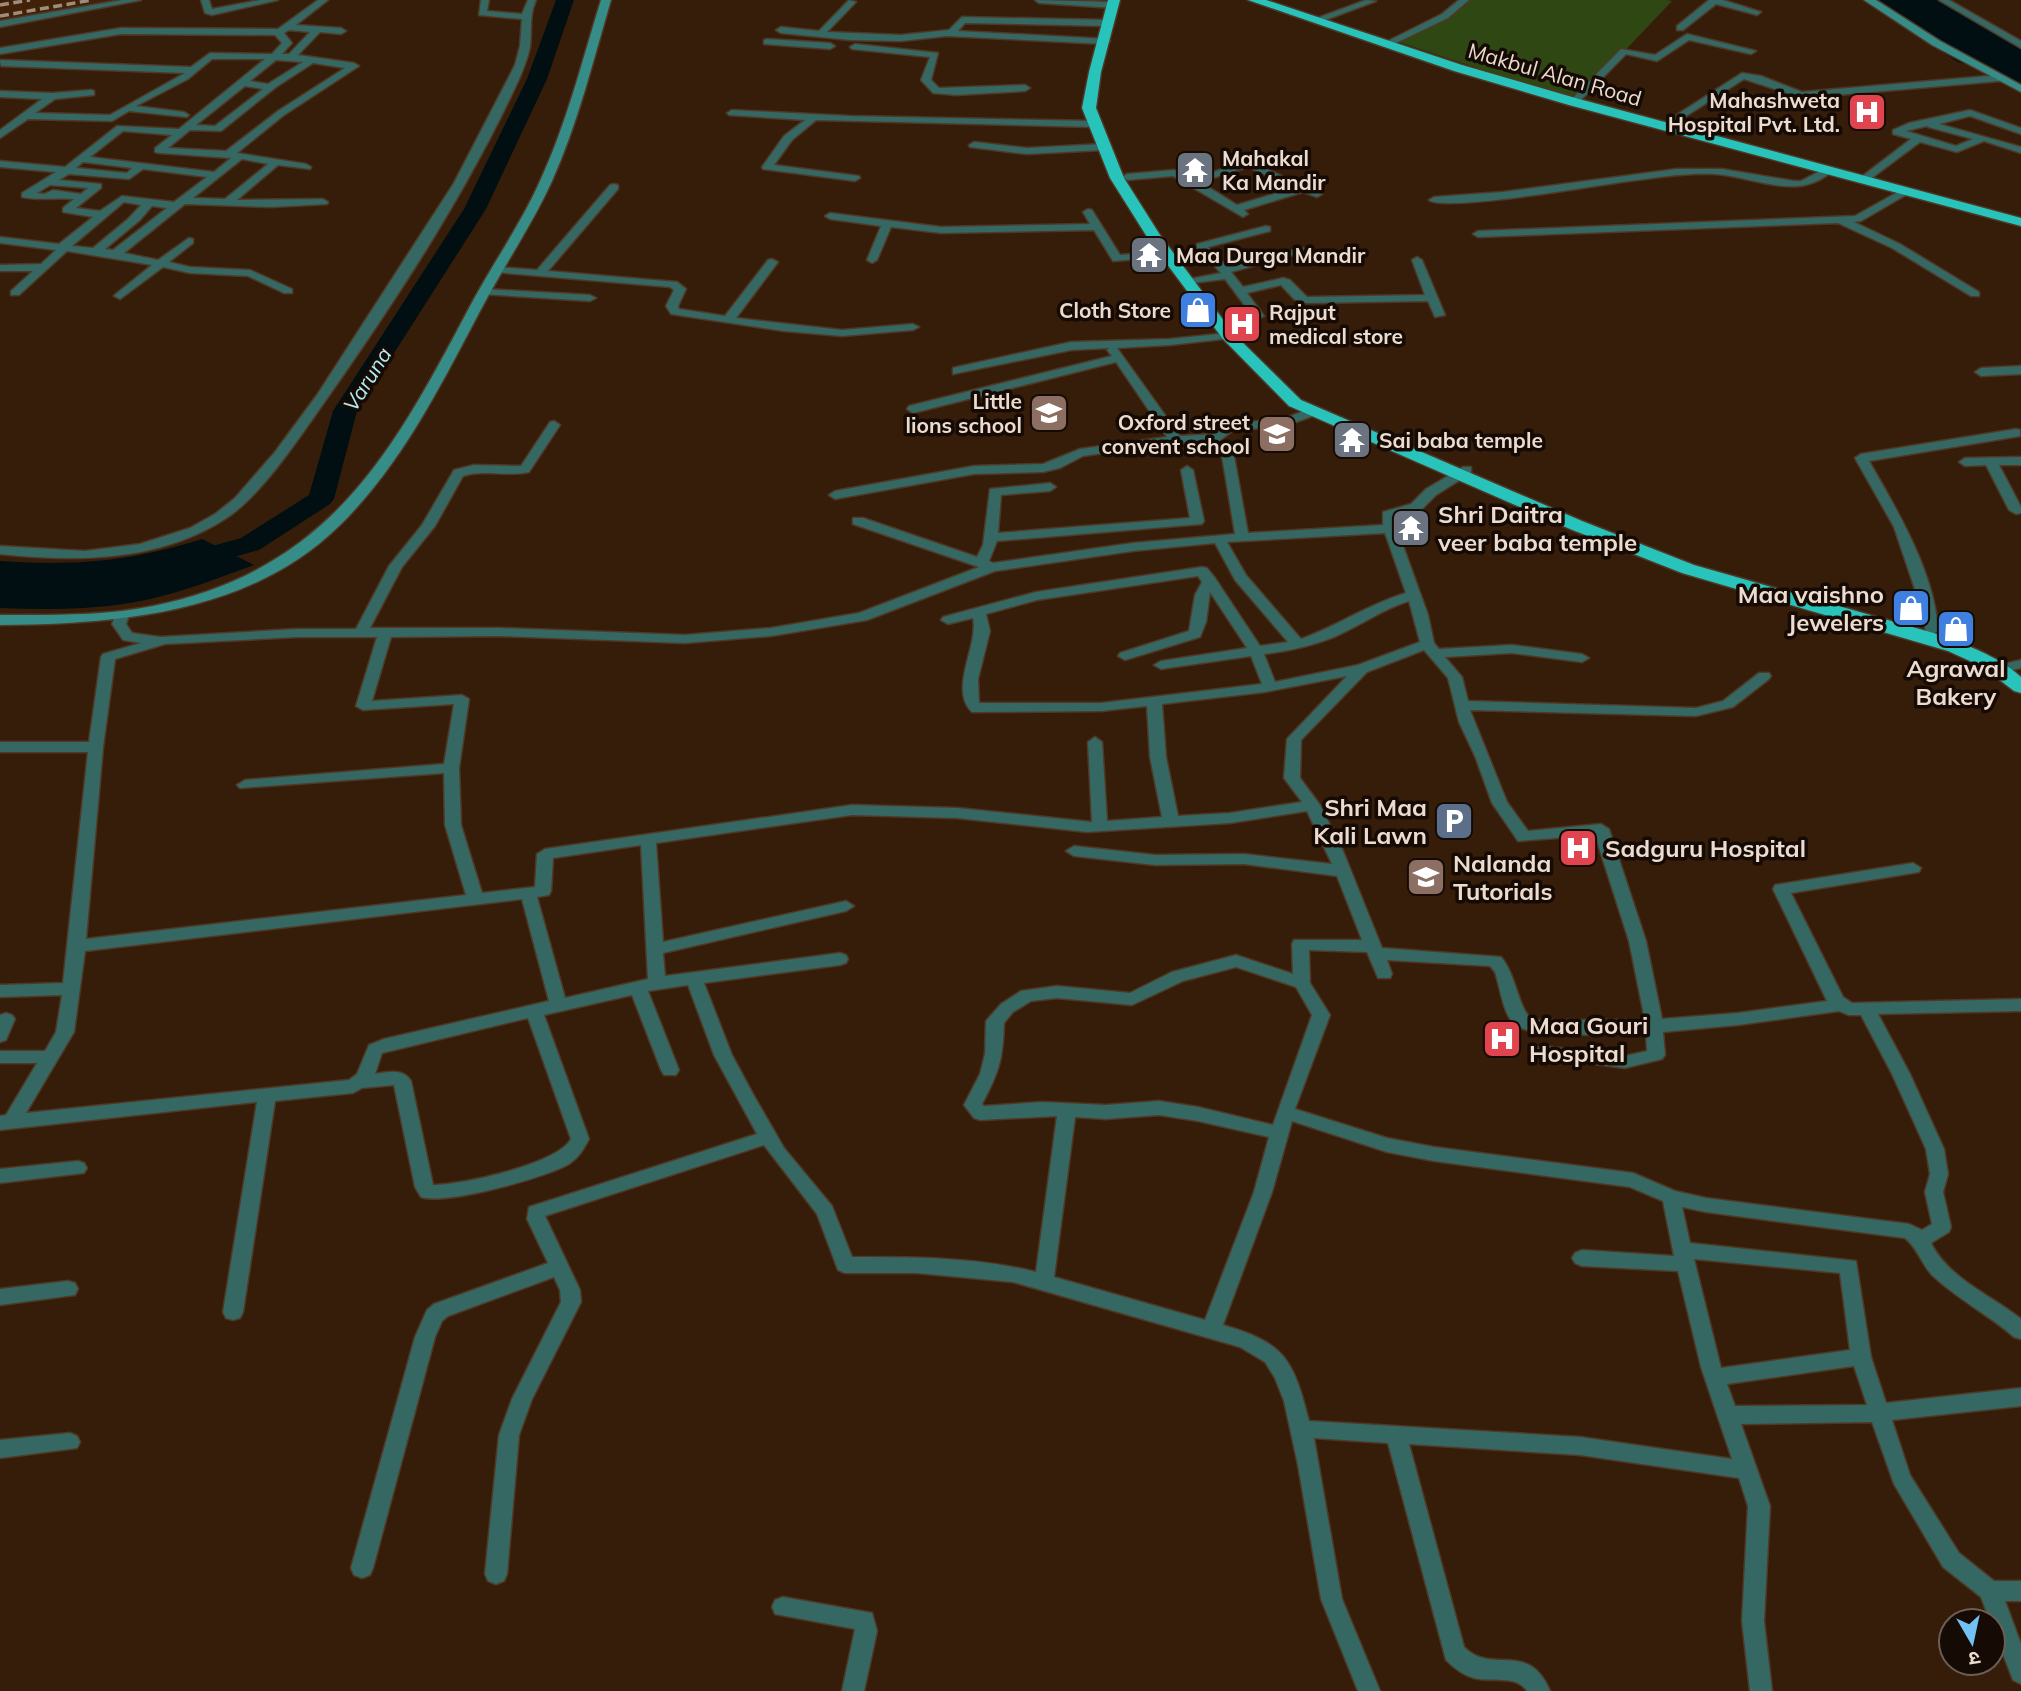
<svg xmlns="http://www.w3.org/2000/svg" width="2021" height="1691" viewBox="0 0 2021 1691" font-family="Mulish,'Noto Sans Devanagari',sans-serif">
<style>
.built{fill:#412209}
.green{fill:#2f4813}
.water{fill:#010f12}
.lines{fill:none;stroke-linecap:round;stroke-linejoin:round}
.river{fill:#010f12;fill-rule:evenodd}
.street-casing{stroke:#4f3825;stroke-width:3}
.secondary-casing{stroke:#4f3825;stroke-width:3}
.highway-casing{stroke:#4f3825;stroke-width:3}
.street{fill:#356763;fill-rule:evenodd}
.secondary{fill:#368c87;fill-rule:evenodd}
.highway{fill:#28c4bc;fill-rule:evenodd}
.rail{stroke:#a08c7d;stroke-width:3.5;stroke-dasharray:9 4.5;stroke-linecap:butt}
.labels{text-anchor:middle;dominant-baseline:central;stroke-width:7;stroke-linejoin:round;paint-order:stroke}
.far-street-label{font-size:21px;fill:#ecdbcf;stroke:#150a04}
.far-poi-label{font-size:21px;font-weight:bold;fill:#ecdbcf;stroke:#150a04;text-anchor:end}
.far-water-label{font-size:21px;font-style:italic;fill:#b1ebf5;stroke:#150a04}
.poi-label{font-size:24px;font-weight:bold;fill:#ecdbcf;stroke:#150a04;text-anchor:start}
</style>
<rect width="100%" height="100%" fill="#361d09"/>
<!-- built -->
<polygon class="built" points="9,0 129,0 0,22 0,1"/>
<!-- green -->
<polygon class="green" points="1470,0 1667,0 1672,1 1577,101 1396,41 1461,8"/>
<!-- water -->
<g class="water">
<polygon points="1863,0 1943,0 2021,43 2021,86 2001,74 1958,62"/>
<path d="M202,539L254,565C218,578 183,592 146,600C99,610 48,610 0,608V561C76,566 129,562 202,539Z"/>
</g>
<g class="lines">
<!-- river -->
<polygon class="river" points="556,0 574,0 547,79 486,209 357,411 334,499 330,504 259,550 183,571 173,569 170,563 173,557 241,538 309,495 333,411 464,209 527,79"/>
<!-- street casing -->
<g class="street-casing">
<g id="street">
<polygon points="122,0 141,0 0,27 0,21"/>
<polygon points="201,0 209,0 212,9 260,0 278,0 212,15 205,13"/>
<path d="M318,0H328L296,25L341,28L346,31L341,34L320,32L298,55L354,63L359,66L284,115L237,153L306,164L311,167L310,169L278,165L237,200L323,199L328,202L327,204L271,207L185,204L124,253L158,260L189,238L193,239V243L169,262L190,267L250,270L292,289V293H284L248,276L190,273L163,267L120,299L114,296L116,294L152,265L67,251L19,295H11V291L33,271H0V265L41,264L56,250L0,243V237L59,244L93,217L63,212V208L74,199C56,197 41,201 22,197V193L56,172L0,167V161L65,167L117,126L179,129L265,59H212L188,79L136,106L184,112L189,115L187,117L129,111L112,121L28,119L0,138V130L42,99L0,97V91L52,93L91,90L94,91V95L55,99L35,113L110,115L185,73L1,66L0,60L191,67L210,53L272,54L282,43L275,35L121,34L0,54V48L121,28L278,29ZM289,30L310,32L289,54H282L292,43L284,33ZM276,60L303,62L268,84L250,81ZM313,63L345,68L278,111L226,151L168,148L190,130L221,131L276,87ZM245,86L263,89L215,126L196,125ZM123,131L172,135L155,148V152L159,153L231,158L214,172L90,157ZM242,159L268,164L225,199L193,198ZM83,162L132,168L127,173L76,168ZM143,169L207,177L174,202L122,196L100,211L76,208L101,188V184L59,180L69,174L129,179ZM50,185L88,188L81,194L53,190L44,194L37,193ZM124,202L141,205L128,219L93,248L72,246ZM152,206L167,208L113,250L105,249L140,220Z"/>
<path d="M481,0H489L487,11L522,14L528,0H536C529,15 532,30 530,47C528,57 524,67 520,77C467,193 395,302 321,407C297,441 260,497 225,519C158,562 77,562 0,554V546L85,551L140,544L190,528L215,514L235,498L275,452L317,395L454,183L515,65L520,46L522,19L479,15Z"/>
<polygon points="849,0 856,2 827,32 901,35 949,30 962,17 1109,20 1114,23 1109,26 965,23 958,31 1108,39 1110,41 1105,44 947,36 901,41 850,40 781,33 776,30 781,27 819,31"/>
<polygon points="1035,0 1114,2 1118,5 1114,8 1039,3"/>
<polygon points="1366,0 1376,1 1320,22 1312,20"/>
<polygon points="1459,0 1469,0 1448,18 1396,43 1388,41 1442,14"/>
<polygon points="1709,0 1723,0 1761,12 1757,15 1716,4 1683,30 1677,30 1677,26"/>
<polygon points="1939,0 1949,0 2021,41 2021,48"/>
<polygon points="1687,34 1756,51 1751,54 1689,40 1657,61 1626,54 1577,104 1569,102 1621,49 1655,55"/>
<polygon points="767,39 830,43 835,46 830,49 764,44 764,40"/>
<polygon points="855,44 938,53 931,80 939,88 1025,85 1030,88 1025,91 956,95 933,93 921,80 930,57 852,49 850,47"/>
<polygon points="1742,73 1761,76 1802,92 2000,75 2005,78 2000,81 1802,98 1744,79 1672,125 1664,123"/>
<polygon points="732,110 850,116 1094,121 1099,124 1094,127 816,120 792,140 774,165 859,176 860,178 855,181 763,169 762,167 784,136 805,120 729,115 727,113"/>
<path d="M1970,110L2021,128V134L1970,116L1939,124L2021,147V153L1984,141L1957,152L1920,142L1865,183L1856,181L1911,139L1893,134V130L1909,123ZM1927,126L1928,127L1973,139L1956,146L1906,131Z"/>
<polygon points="974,142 1027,148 1103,144 1108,147 1103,150 1027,154 970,147 969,145"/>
<path d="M1242,158L1322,194L1317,197L1303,192L1244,210L1248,214L1243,217L1173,176L1127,180L1122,177L1127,174L1174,170L1193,178L1239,164L1237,161ZM1248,167L1294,188L1237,205L1200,182Z"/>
<path d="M1677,169H1722L1794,181H1801L1822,170L1831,172C1796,202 1754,176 1714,174C1691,173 1667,176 1645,179C1612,182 1447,213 1429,200L1434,197L1503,192Z"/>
<polygon points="614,184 618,185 618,189 548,271 677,282 686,289 678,306 679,309 725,316 768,260 772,259 778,262 736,318 842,330 913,324 919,327 913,330 842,336 784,331 671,314 666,306 674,290 670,287 494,272 492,270 498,267 537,270 610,185"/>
<polygon points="1905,188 1909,189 1909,193 1861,221 1854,222 1900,244 1979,292 1979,296 1971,296 1892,248 1838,223 1478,237 1473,234 1478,231 1855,216"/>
<polygon points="1088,209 1092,210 1120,255 1168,251 1173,254 1168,257 1113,261 1094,230 941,233 891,227 877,260 872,263 867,260 881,226 830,219 825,216 830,213 941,227 1090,224 1083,212"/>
<polygon points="1266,226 1270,227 1270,231 1208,247 1226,266 1303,248 1308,251 1231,272 1243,287 1283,278 1290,280 1307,297 1425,295 1412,260 1417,257 1422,260 1445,315 1435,317 1428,301 1306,303 1294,299 1281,285 1247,293 1264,316 1258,319 1254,318 1225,279 1184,284 1184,280 1221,273 1197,248 1197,244"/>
<polygon points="485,289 590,295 596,298 590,301 481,294 481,290"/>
<polygon points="1228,333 1232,334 1232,338 1170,345 1117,348 1180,436 1215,434 1224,425 1286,418 1314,407 1320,411 1318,414 1288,425 1232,431 1219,441 1151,446 1083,456 1060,468 1043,472 974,474 835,499 829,495 835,491 974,466 1043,464 1080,449 1167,437 1116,362 913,413 907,409 909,406 1112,356 1107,350 1109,348 1071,350 953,374 953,368 957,367 1071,342 1170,339"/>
<polygon points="2021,366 2021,374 1981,376 1975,372 1981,368"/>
<path d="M554,421L560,425L529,472C507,477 484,469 463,476L435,526L402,567L370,628H500L685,635L771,628L859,613L979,567L853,524V518H863L977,557L983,545L990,489L1050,483L1056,487L1050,491L1001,495L998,533L1190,518L1181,470L1187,466L1193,470L1204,521L1202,524L997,541L989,561L993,563L1133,543L1235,534L1222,456L1228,452L1234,456L1248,533L1383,525V512L1411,504L1426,489L1463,467H1471V473L1436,495L1421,510L1395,517L1397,529L1428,615L1434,643L1439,649L1512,645L1582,654L1589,658L1582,662L1512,653L1445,657L1462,677L1468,701L1696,708L1723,701L1759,673H1769L1771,676L1769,679L1733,707L1696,716L1470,710L1507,802L1528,831L1601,824L1609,829L1646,941L1662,1019L1738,1013L1827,1001L1773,889L1775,885L1913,863L1921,868L1919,872L1791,893L1843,997L1852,1003L2021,999V1011L1878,1014L1910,1074L1944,1149L1948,1174L1943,1192L1951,1227L1949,1232L1931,1243C1949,1279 1991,1295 2021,1319V1339L2014,1337C1989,1315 1959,1300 1934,1277C1922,1266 1918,1248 1905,1238L1706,1212L1682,1207L1690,1243L1856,1261L1871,1357L1886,1403L2021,1388V1406L1892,1420L1910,1475L1959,1553L1994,1581H2021V1601H2005L2021,1644V1684L2013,1680L1993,1628V1621H1990L1981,1597L1943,1567L1894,1484L1872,1422L1741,1424L1770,1506L1764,1621L1772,1691H1750L1742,1621L1748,1506L1739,1478L1580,1455L1409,1444L1464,1647C1493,1676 1528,1639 1550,1691H1527C1516,1674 1491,1683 1474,1678C1463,1675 1455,1669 1446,1660L1388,1443L1314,1438L1342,1599L1380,1691H1358L1321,1599L1298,1465L1284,1401L1275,1378L1265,1362L1240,1347L1013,1282L917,1273H845L838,1270L817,1214L764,1145L545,1216L580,1290L581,1302L532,1399L519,1435L507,1574L504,1581L496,1584L488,1581L485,1574L499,1435L512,1399L561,1302L560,1290L554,1277L448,1316L442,1321L435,1337L373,1568L370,1575L362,1578L354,1575L351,1568L415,1337L427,1310L434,1304L548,1263L527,1219L529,1207L757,1134L714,1055L688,985L648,991L679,1070L676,1075H664L661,1070L632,995L544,1015L589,1139C583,1150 579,1157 569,1164C545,1178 446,1205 421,1197L415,1187L394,1085L362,1088L353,1093L275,1101L243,1312L240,1318L233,1320L226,1318L223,1312L257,1102L0,1130V1116L6,1115L37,1063H0V1051H45L56,1032L62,995L0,997V985L63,983L88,752H0V742H89L101,657L103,654L141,643L123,640L112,624L117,612H127L129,615L126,624L132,633L160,637L297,629H356L389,566L422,525L454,470L474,465L521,466L550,422ZM1385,533L1406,593C1369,604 1337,626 1301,639L1246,575L1227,542ZM1215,543L1235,580L1288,642L1260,646L1215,578L1207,568L1202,567L1036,592L943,617L941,620L948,624L973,618C979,646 948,689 972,712L1101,711L1147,706L1150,757L1162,817L1107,821L1102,742L1095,737L1088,742L1092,822L957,808L852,805L545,849L537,854L535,887L482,893L461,825L459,768L469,699L462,695L372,701L391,637L500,636L685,643L771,636L867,620L995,571L1133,551ZM1198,576L1202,582L1195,595L1189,631L1120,653L1118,656L1125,660L1200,637L1206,622L1210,592L1247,648L1161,661L1154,665L1161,669L1251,656L1262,684L1101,703H979L978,679L990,631L986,614L1037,600ZM1409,601L1420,642L1358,665L1275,682L1264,654C1289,651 1311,646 1334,637C1360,626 1382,609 1409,601ZM297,637H377L356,706L363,710L454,704L444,764L245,780L237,785L240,788L444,773L445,825L466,895L86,939L103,747L115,659L165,644ZM1424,650L1448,678L1459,722L1475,756L1492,803L1518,841L1595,835L1629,941L1645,1020H1533C1519,1012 1516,974 1501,957L1382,948L1343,851L1320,805L1300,778L1301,740L1367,672ZM1347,676L1287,739L1284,778L1302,802L1230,813L1178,816L1166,757L1162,704L1265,692ZM1307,811L1332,864L1244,854L1155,855L1074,846L1066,851L1074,856L1155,865L1244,864L1337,876L1362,940H1294L1292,944L1293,974L1236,955L1172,972L1130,993L1057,986L1021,991L1001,1004L986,1021L985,1054L980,1074L964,1105L974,1118L980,1120L1057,1116L1036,1272C976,1257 913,1257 852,1257L832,1206L784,1148L754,1096L732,1055L704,983L840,965L846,963L848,959L846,955L840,953L665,976L663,953L846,911L854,906L846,901L663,942L656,843L852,815L957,818L1087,832L1230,823ZM641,845L648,979L565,998L537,897L549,895L551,891L553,858ZM522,899L549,1001L384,1039L369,1045L357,1074L349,1080L26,1113L74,1032L85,951ZM1309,950L1367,952L1378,978H1390L1392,974L1387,960L1490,966L1495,972C1500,987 1503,1012 1513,1023C1527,1040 1622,1034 1646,1032L1647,1051L1625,1056L1543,1046L1537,1048L1534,1052L1537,1056L1625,1068L1662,1059L1665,1055L1663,1032L1738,1025L1839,1011L1849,1015H1861L1892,1074L1926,1149L1930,1174L1925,1192L1932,1224L1922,1230L1909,1224L1706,1198L1675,1191L1633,1173L1434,1147L1387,1138L1295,1109L1330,1015L1310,983ZM1236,967L1296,987L1312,1015L1273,1125L1198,1107L1159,1101L1106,1105L1042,1102L984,1106L982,1104C999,1072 1003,1059 1004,1023L1013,1012L1031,1001L1057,998L1132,1005L1183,981ZM528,1018L571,1139C558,1164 461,1185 433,1185L411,1081C403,1068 388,1072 375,1074L382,1053ZM1159,1115L1198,1121L1269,1137L1254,1192L1205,1320L1054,1277L1075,1117L1106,1119ZM1292,1121L1387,1152L1434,1161L1630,1187L1663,1201L1674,1256L1582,1250L1575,1253L1572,1258L1575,1263L1582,1266L1678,1271L1701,1367L1732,1459L1580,1437L1309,1421C1293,1359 1285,1343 1223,1325L1272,1192ZM1694,1259L1840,1273L1850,1350L1721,1368ZM1854,1366L1867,1405L1735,1406L1727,1384Z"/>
<path d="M2016,429L2020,430V436L1869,461C1897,510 1935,573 1938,631L1931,635L1926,634L1923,613L1894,527L1855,458L1861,454Z"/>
<polygon points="2021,457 2021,465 1999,465 2021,507 2021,513 2016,514 2009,510 1986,465 1965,466 1959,462 1965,458"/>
<polygon points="2021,660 2021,668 2000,673 1993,669 1995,666"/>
<polygon points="6,1013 12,1015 15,1019 6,1040 0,1042 0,1015"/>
<polygon points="78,1161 84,1163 87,1168 84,1173 0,1183 0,1169"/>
<polygon points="68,1281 75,1283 78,1289 75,1295 0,1305 0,1289"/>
<polygon points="70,1433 77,1436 80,1442 77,1448 0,1458 0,1440"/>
<polygon points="783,1597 872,1613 877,1631 864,1691 842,1691 855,1629 775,1614 772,1607 775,1600"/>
</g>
</g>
<!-- secondary casing -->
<g class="secondary-casing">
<g id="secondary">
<path d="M601,0H611C593,61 578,123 552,181C531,227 503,267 480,311C440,387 400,467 338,527C248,614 117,624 0,625V615C51,615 104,616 153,606C328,570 391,456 468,310C491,266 520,226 540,181C567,123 582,61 601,0Z"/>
<polygon points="1864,0 1876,0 1940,41 2021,85 2021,92 1932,45"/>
</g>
</g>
<!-- highway casing -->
<g class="highway-casing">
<g id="highway">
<path d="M1108,0H1120L1101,72L1096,108L1124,178L1160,235L1233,333L1301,400L1582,521L1694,565L1937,634C1966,645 1997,655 2021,677V693L2014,691L1983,667L1948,651L1682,573L1570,529L1289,406L1223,339L1149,240L1110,178L1082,108L1089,72Z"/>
<polygon points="1248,0 1266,0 1462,65 1579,99 2021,218 2021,226 1569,105 1454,71"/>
</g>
</g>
<!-- street -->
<use href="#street" class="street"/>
<!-- secondary -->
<use href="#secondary" class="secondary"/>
<!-- highway -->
<use href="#highway" class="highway"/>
<!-- rail -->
<g class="rail">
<polyline points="0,5 30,0"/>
<polyline points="0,16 92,0"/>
</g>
</g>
<!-- icons -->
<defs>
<g id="hospital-square" transform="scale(2.0125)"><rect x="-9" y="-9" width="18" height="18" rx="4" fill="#e0444e" stroke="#150a04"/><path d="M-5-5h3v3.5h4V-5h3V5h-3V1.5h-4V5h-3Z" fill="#fff"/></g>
<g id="temple-square" transform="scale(2.0125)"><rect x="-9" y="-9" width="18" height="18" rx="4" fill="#6b7280" stroke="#150a04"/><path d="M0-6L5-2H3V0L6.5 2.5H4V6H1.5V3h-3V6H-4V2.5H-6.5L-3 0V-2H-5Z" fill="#fff"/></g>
<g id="shop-square" transform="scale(2.0125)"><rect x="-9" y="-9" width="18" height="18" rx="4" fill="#3f7fe0" stroke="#150a04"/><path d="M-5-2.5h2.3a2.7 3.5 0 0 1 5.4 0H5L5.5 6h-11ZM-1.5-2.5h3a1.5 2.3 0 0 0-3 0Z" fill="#fff"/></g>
<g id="school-square" transform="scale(2.0125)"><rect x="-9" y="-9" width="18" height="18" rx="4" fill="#8d6e63" stroke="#150a04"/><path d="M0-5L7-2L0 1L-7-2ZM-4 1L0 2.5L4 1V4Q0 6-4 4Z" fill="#fff"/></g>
<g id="parking-square" transform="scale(2.0125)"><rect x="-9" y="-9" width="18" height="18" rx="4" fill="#5c6f8a" stroke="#150a04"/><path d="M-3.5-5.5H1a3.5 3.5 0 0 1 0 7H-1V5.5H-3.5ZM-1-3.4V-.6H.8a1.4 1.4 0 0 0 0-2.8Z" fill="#fff"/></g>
</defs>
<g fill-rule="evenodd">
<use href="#hospital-square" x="1867" y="112"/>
<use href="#temple-square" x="1195" y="170"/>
<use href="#temple-square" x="1149" y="255"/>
<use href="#shop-square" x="1198" y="310"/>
<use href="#hospital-square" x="1242" y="324"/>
<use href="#school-square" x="1049" y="413"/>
<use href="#school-square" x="1277" y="434"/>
<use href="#temple-square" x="1352" y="440"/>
<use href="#temple-square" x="1411" y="528"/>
<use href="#shop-square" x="1911" y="608"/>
<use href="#shop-square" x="1956" y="629"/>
<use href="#parking-square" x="1454" y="821"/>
<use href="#hospital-square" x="1578" y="848"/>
<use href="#school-square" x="1426" y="877"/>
<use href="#hospital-square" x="1502" y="1039"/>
</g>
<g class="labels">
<!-- far-street labels -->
<g class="far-street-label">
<text transform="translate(1555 74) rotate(16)">Makbul Alan Road</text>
</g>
<!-- far-poi labels -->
<g class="far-poi-label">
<text x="1840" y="100">Mahashweta<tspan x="1840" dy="24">Hospital Pvt. Ltd.</tspan></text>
<text x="1222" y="158" text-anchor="start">Mahakal<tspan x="1222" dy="24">Ka Mandir</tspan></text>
<text x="1176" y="255" text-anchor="start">Maa Durga Mandir</text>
<text x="1171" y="310">Cloth Store</text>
<text x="1269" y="312" text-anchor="start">Rajput<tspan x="1269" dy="24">medical store</tspan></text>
<text x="1022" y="401">Little<tspan x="1022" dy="24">lions school</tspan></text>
<text x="1250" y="422">Oxford street<tspan x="1250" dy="24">convent school</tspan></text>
<text x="1379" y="440" text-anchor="start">Sai baba temple</text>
</g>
<!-- far-water labels -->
<g class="far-water-label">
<text transform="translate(367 379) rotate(-58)">Varuna</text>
</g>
<!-- poi labels -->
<g class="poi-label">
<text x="1438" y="514">Shri Daitra<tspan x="1438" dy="28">veer baba temple</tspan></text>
<text x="1884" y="594" text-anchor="end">Maa vaishno<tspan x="1884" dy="28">Jewelers</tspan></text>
<text x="1956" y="668" text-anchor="middle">Agrawal<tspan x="1956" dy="28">Bakery</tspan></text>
<text x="1427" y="807" text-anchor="end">Shri Maa<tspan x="1427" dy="28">Kali Lawn</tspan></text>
<text x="1605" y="848">Sadguru Hospital</text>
<text x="1453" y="863">Nalanda<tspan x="1453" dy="28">Tutorials</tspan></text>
<text x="1529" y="1025">Maa Gouri<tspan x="1529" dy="28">Hospital</tspan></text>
</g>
</g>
<!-- north arrow -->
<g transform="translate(1972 1642) rotate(171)"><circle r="33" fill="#150a04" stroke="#6b5e55" stroke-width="2"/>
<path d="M0-5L12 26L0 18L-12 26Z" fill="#72c1f5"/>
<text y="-10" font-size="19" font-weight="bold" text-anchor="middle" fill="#ecdbcf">उ</text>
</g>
</svg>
